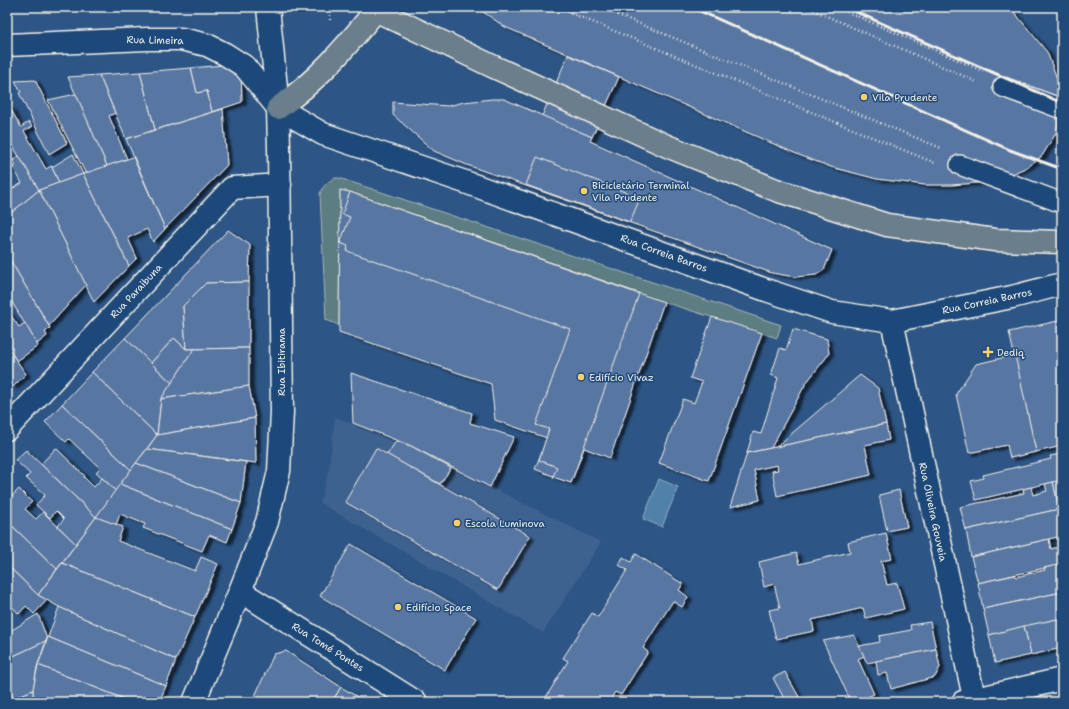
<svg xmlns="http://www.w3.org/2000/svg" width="1069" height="709" viewBox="0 0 1069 709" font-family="'Shantell Sans',sans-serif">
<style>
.built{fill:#3e6290}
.green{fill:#5c7d82;stroke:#a8b7b5}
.water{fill:#5081a9;stroke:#92aec2}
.building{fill:#5976a2;stroke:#f4f1e8;filter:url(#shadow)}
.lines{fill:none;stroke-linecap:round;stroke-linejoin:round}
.lane-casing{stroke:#f4f1e8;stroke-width:22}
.street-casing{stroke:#f4f1e8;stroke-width:25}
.secondary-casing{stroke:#f4f1e8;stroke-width:25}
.highway-casing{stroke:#f4f1e8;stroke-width:25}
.path{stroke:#f4f1e8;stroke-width:2.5;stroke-dasharray:1 3;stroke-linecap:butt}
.lane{stroke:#1f4a7a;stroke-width:19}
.street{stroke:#1f4a7a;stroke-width:22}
.secondary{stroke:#1f4a7a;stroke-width:22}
.highway{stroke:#6b7e8b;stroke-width:22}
.rail{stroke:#f4f1e8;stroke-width:3}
.poi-dot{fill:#ffd166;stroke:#1f4a7a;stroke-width:1.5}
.labels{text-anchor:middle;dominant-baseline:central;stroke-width:3;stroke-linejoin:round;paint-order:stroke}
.street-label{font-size:10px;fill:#f4f1e8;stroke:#1f4a7a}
.poi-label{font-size:10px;fill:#f4f1e8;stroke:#1f4a7a;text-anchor:start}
</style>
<defs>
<filter id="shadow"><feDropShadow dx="4.5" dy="2.5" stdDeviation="1" flood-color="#0009"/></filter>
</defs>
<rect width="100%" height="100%" fill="#2d5585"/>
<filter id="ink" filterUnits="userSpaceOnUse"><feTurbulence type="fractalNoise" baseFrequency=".025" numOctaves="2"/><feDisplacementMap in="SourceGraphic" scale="8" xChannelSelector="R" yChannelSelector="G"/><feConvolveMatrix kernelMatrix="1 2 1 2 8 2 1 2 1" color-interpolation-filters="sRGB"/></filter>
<g filter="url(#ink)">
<!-- built -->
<polygon class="built" points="335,417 409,446 601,542 543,633 320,503 329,468"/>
<!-- green -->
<path class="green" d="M335,178H339L781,325L777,338L639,294L340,190L339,325L326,320L320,194C322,187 328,181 335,178Z"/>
<!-- water -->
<polygon class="water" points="659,479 678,487 662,527 643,519"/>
<!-- building -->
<g class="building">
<polygon points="476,7 1010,7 1047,52 1062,92 1062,102 1056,133 1042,156 1027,167 1012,174 989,182 951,185 925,185 877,179 831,167 799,155 505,27"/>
<polygon points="568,55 619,77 592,137 542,116"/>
<polygon points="234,64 241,70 242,102 212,112 207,91 197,93 191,68"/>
<polygon points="191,68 197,93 207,91 212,112 155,130 140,72"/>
<polygon points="140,72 155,130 126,139 99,75"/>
<polygon points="99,75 115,113 109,116 127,159 107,166 68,77"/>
<polygon points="35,80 67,143 49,154 19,93 21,92 15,81"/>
<polygon points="76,94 107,166 86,174 48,100"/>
<polygon points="492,99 504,99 592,137 590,141 832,250 824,270 816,275 795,277 772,273 467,165 434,151 393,115 393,102 448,106 464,102"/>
<polygon points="7,103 21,127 29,122 32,127 24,131 46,169 51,166 52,167 59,183 39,190 7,136"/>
<polygon points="223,109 227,165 165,229 126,139"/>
<polygon points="7,149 16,165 7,171"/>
<polygon points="73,154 83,174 59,183 52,167"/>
<polygon points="19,156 39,190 7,216 7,192 22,183 13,167 16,165 13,160"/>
<polygon points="133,157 165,229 153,242 147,229 128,238 137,258 129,266 83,174"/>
<polygon points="537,157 640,198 630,222 526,185"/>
<polygon points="83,174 129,266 94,302 39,190"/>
<polygon points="39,190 86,285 49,326 7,255 7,216"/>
<polygon points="340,190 350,192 664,302 610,458 584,448 571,483 535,469 547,438 495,420 491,384 339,332"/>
<polygon points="350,192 639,294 571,483 553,477 557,467 539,460 549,429 536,425 570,329 347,251 348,246 340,243 350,217 342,214"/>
<polygon points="228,230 250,245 249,282 206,283 183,306 186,349 174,338 151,363 125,338"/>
<polygon points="9,258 50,328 45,332 47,336 37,344 7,294 7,259"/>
<polygon points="249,282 249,348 186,349 183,306 206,283"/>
<polygon points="7,310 19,327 25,323 38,346 17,361 7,347"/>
<polygon points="712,317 762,333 709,481 659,463 683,399 694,403 702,382 690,378"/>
<polygon points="1062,320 1062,446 1036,452 1009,332"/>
<polygon points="793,329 827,339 829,354 806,383 771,448 747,453 753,432 761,434 778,378 771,375 780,348 786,350"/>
<polygon points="125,338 172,383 161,399 157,435 92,372"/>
<polygon points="174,338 186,349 194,349 172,383 151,363"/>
<polygon points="7,347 26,374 13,387 7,378"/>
<polygon points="249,348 249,386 161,399 194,349"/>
<polygon points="1015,355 1036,452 1010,458 1007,445 969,453 956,394 976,364"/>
<polygon points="92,372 157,435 131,470 62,404"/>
<polygon points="351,373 472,413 470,423 514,437 490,487 411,446 353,423"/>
<polygon points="860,375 878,388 886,424 776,447"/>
<polygon points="249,386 255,418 157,435 161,399"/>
<polygon points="62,404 131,470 116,491 96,472 100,468 69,439 66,442 45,422"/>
<polygon points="255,418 256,463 147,449 157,435"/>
<polygon points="886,424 889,440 865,445 871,475 777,496 772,471 778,470 777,465 754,470 760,500 730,507 747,453"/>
<polygon points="396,441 411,446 451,468 440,484 387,455"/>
<polygon points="56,448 85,476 84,477 94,487 102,478 116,491 96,517 41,464"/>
<polygon points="376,448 530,536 498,590 345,502"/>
<polygon points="147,449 246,462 241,503 136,463"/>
<polygon points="26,450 96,517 76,544 58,526 64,519 56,511 50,518 36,505 45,495 26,478 30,474 15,460"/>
<polygon points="1062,454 1062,480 976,500 971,481 984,478 983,475 1051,459 1050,456"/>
<polygon points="136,463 241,503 232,529 120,484"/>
<polygon points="1062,480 1062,505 1058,506 1053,482"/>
<polygon points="1053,482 1059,509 966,530 960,507 1024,493 1023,489 1031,487 1033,495 1047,491 1045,484"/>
<polygon points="120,484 232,529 227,542 209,535 202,551 143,528 145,524 120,514 116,525 96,517"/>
<polygon points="19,489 32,502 25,509 36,519 43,512 76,544 57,569 7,521 7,497 9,495 11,497"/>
<polygon points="899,490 907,527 887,531 879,495"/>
<polygon points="1059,509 1062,523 1062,536 971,557 966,530"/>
<polygon points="96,517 123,527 118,541 195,571 201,557 218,564 195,617 62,563"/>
<polygon points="7,521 57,569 38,595 7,565"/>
<polygon points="886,533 892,559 881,561 887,585 897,583 904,609 866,618 863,608 812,620 814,631 776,639 769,610 780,608 774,584 764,587 759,562 796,553 799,564 850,552 848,542"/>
<polygon points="1049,539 1051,549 1062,546 1062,564 978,583 971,557"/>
<polygon points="351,544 476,618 445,670 320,596"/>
<polygon points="636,554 683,584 679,590 688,597 682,607 673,601 643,648 648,652 621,695 615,692 609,702 543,702 568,661 563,658 592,613 598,617 627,570 619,565 623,557 631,562"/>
<polygon points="62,563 195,617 176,660 59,607 38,595"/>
<polygon points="1062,564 1062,592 983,609 978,583 1015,575 1016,577 1045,570 1044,568"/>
<polygon points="7,565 38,595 47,600 34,614 26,606 19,614 7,601"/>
<polygon points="1062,592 1062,618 989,635 983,609"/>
<polygon points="59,607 176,660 166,686 48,637"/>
<polygon points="38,614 47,639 46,641 7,659 7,633"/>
<polygon points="1062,618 1062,648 1031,655 1024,626"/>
<polygon points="930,622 936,649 867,663 859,646 880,642 879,636 911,630 910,625"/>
<polygon points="1024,626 1031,655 995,663 989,635"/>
<polygon points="854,635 864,656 858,659 874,694 856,702 851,702 823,641"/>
<polygon points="48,637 166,686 159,702 132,702 38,665"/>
<polygon points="46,641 37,667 33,690 7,701 7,659"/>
<polygon points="936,649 940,667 935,677 891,689 887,673 878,675 876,661"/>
<polygon points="286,651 341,687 332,702 260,702 254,698 274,654"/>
<polygon points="38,665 132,702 49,702 33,696 33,689"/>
<polygon points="785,672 802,702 786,702 773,678"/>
<polygon points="341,687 361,699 365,702 332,702"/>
<polygon points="33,690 33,702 7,702 7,701"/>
<polygon points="33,696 49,702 33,702"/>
</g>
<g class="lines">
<!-- lane casing -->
<g class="lane-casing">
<g id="lane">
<polyline points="1003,87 1062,109"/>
<polyline points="960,165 1062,203"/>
</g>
</g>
<!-- street casing -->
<g class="street-casing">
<g id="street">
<polyline points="7,45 147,39 181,39 207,45 225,54 244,66 278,108 323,134 465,182 766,290 832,312 892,321 1012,297 1062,284"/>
<polyline points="892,321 975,702"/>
<polyline points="7,429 232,188 280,185"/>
<polyline points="240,591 416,702"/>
<polyline points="963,702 1062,679"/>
</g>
</g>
<!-- secondary casing -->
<g class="secondary-casing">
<polyline id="secondary" points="194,702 240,591 267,522 279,471 282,412 279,148 278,108 268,7"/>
</g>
<!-- highway casing -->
<g class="highway-casing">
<g id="highway">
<polyline points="369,7 492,66 667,146 776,190 887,225 995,240 1062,242"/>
<path d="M278,108C318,80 345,48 376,10"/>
</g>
</g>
<!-- path -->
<g class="path">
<polyline points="556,7 935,163"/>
<polyline points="599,7 941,148"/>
<polyline points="806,7 977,82"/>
<polyline points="836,7 983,71"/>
<polyline points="330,15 330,22"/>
</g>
<!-- lane -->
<use href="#lane" class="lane"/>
<!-- street -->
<use href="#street" class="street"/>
<!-- secondary -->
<use href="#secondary" class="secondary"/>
<!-- highway -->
<use href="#highway" class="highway"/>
<!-- rail -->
<g class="rail">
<polyline points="691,7 1010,150 1062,169"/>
<polyline points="845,7 1062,103"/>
</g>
</g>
</g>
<!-- markers -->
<g class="poi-dot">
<circle cx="864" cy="97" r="4"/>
<circle cx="584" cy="191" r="4"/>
<path d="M986 346h4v4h4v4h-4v4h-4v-4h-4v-4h4z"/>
<circle cx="581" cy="377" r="4"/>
<circle cx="457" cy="523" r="4"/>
<circle cx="398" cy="607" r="4"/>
</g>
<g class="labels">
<!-- street labels -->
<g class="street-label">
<text transform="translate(155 40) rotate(1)">Rua Limeira</text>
<text transform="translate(664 253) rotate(20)">Rua Correia Barros</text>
<text transform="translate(136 291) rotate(-47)">Rua Paraibuna</text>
<text transform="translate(987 301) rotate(-12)">Rua Correia Barros</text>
<text transform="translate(281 362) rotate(-90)">Rua Ibitirama</text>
<text transform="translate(933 512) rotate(78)">Rua Oliveira Gouveia</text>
<text transform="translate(328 647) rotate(32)">Rua Tomé Pontes</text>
</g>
<!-- poi labels -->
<g class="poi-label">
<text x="872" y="97">Vila Prudente</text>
<text x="592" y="185">Bicicletário Terminal<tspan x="592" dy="12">Vila Prudente</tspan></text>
<text x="997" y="352">Dediq</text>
<text x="589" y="377">Edifício Vivaz</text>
<text x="465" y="523">Escola Luminova</text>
<text x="406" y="607">Edifício Space</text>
</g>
</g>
<!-- margin -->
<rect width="1069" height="709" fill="none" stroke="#1f4a7a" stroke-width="24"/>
<rect x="12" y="12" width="1045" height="685" fill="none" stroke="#f4f1e8" stroke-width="1.5" filter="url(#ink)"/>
</svg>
